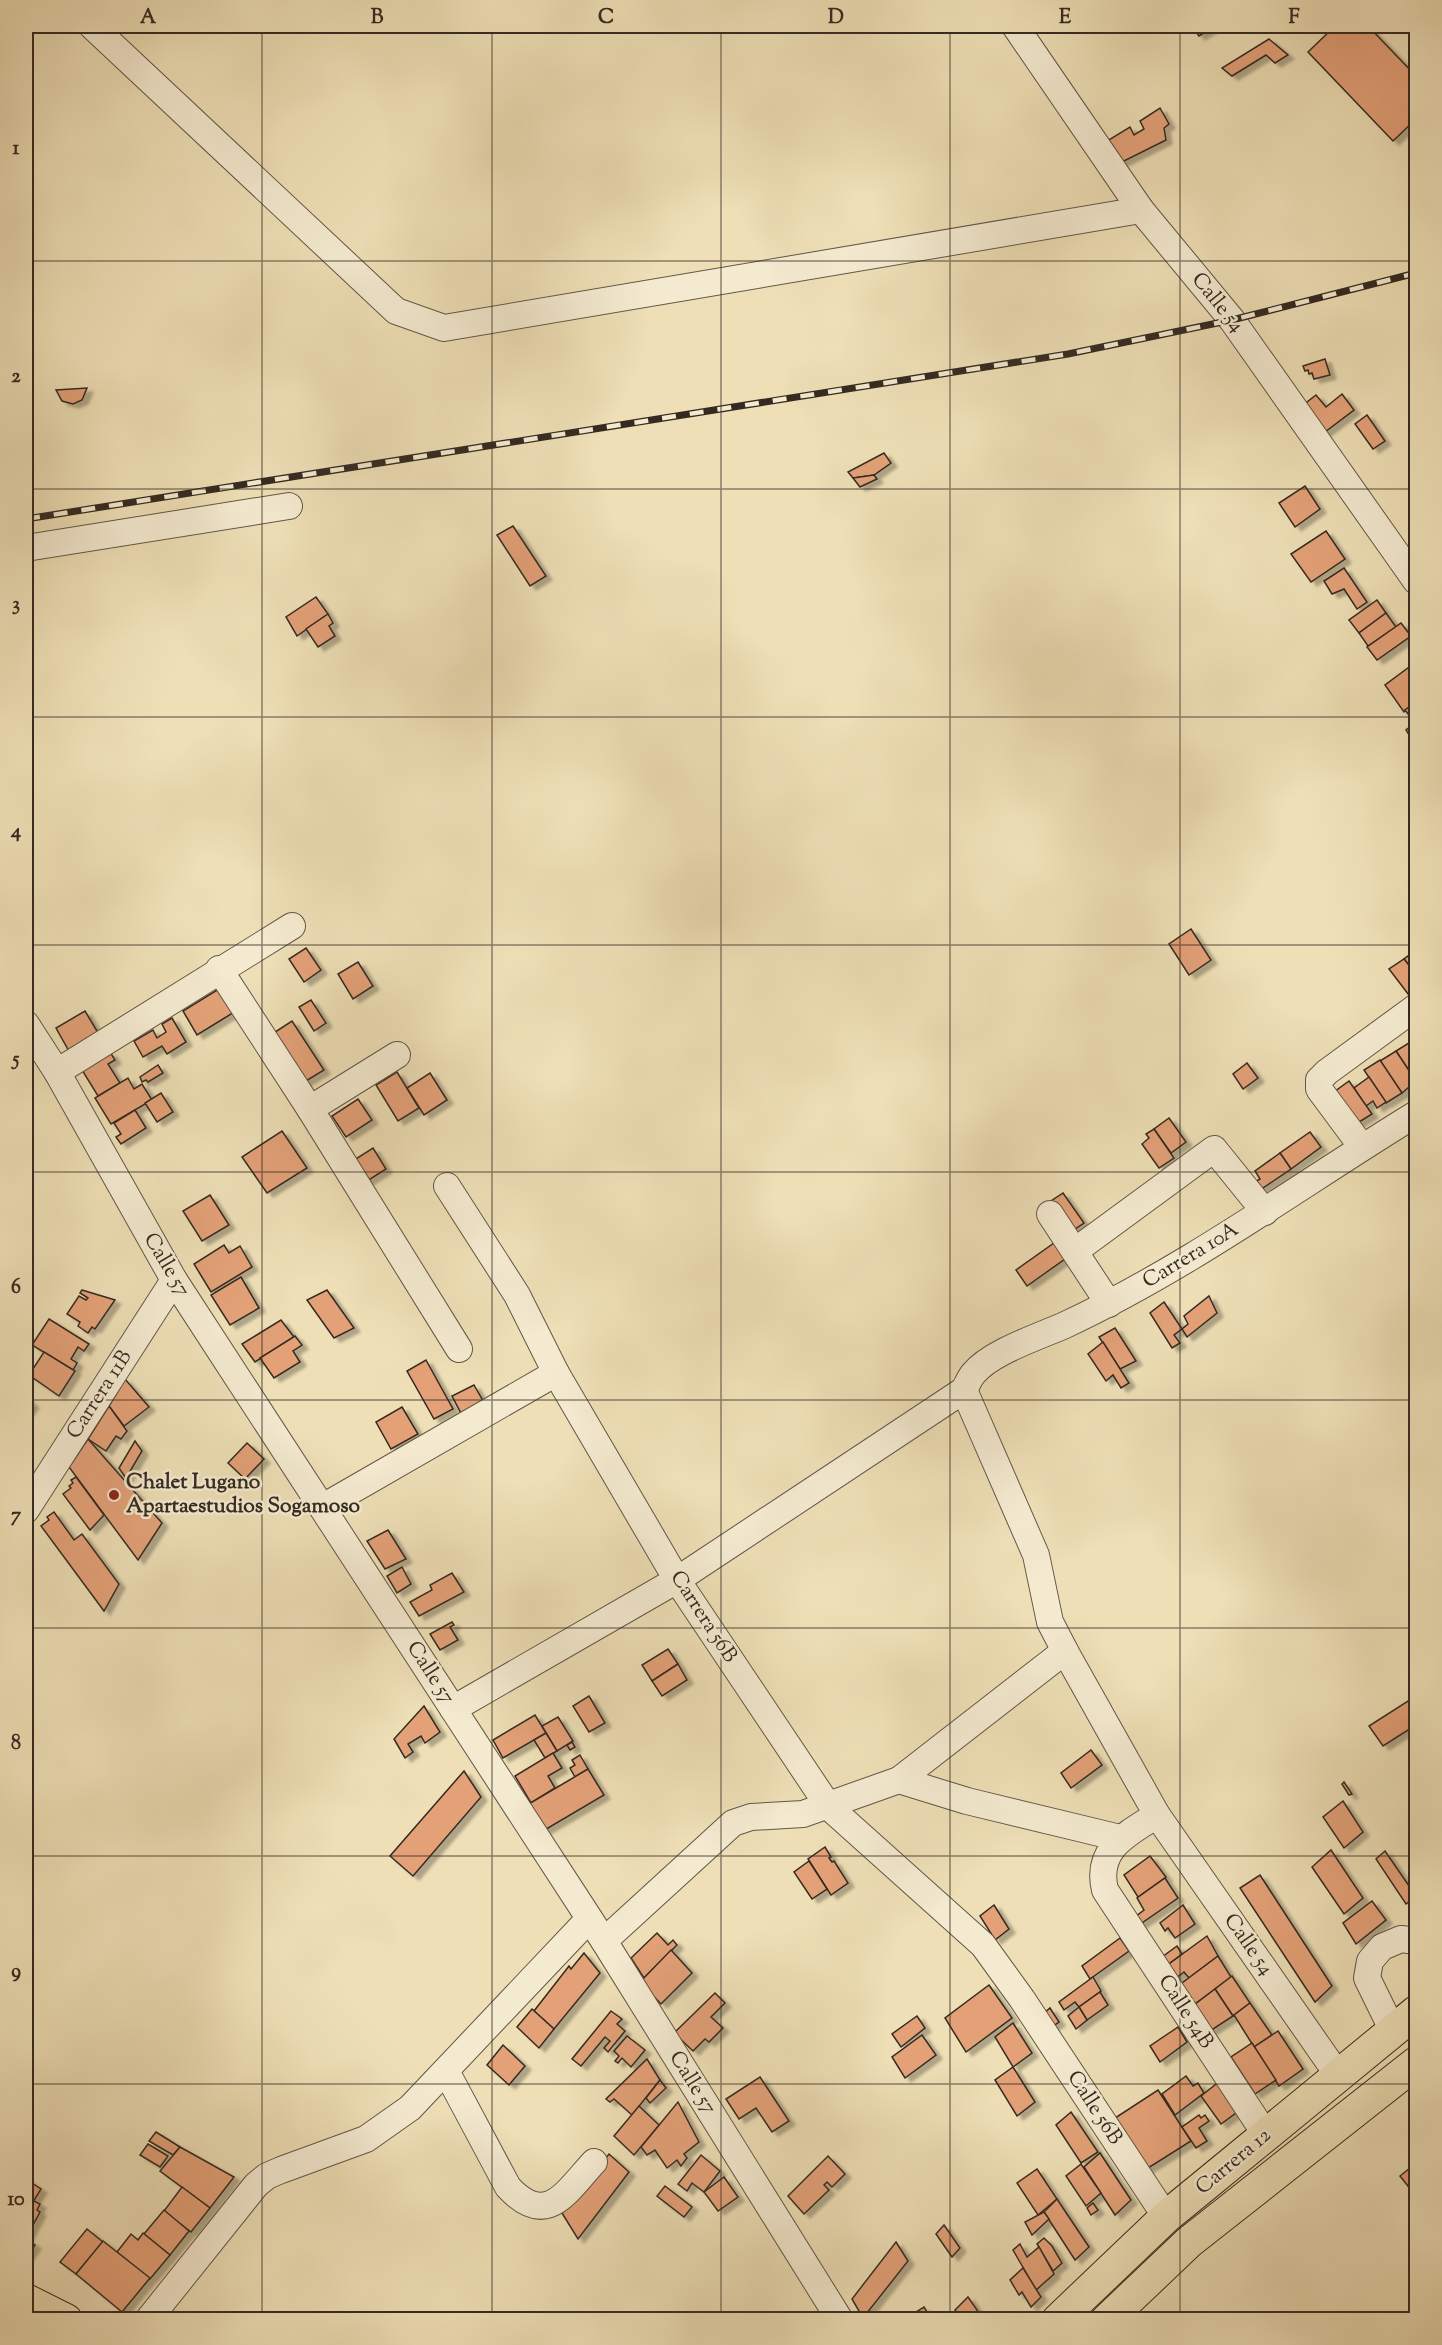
<svg xmlns="http://www.w3.org/2000/svg" width="1442" height="2345" viewBox="0 0 1442 2345" font-family="'Sorts Mill Goudy',serif">
<style>
.building{fill:#e4a178;stroke:#342a21;stroke-width:1.5;filter:url(#shadow)}
.lines{fill:none;stroke-linecap:round;stroke-linejoin:round}
.minor-casing{stroke:#625746;stroke-width:28}
.major-casing{stroke:#342a21;stroke-width:34}
.minor{stroke:#f4ead0;stroke-width:26}
.major{stroke:#eedfb6;stroke-width:32}
.rail-casing{stroke:#342a21;stroke-width:7}
.rail{stroke:#f4ead0;stroke-width:4.5;stroke-dasharray:14;stroke-linecap:butt}
.grid{fill:none;stroke:#342a21;stroke-width:1.5;stroke-opacity:0.55}
.poi-dot{fill:#8f2418;stroke:#f4ead0;stroke-width:2}
.labels{text-anchor:middle;dominant-baseline:central;stroke-width:5;stroke-linejoin:round;paint-order:stroke}
.street-label{font-size:21px;fill:#342a21;stroke:#f4ead0}
.poi-label{font-size:21px;font-weight:bold;fill:#342a21;stroke:#f4ead0;text-anchor:start}
.neatline{fill:none;stroke:#342a21;stroke-width:2}
.grid-label{font-size:20px;text-anchor:middle;font-weight:bold;fill:#342a21}
</style>
<defs>
<filter id="shadow"><feDropShadow dx="6" dy="4" stdDeviation="1.5" flood-color="#0004"/></filter>
</defs>
<rect width="100%" height="100%" fill="#eedfb6"/>
<filter id="stains"><feTurbulence type="fractalNoise" baseFrequency=".00333" numOctaves="4"/><feColorMatrix values="0 0 0 0 .2 0 0 0 0 .09 0 0 0 0 .02 0 0 0 .5 -.17"/></filter>
<radialGradient id="worn" r=".72"><stop offset=".6" stop-color="#630" stop-opacity="0"/><stop offset="1" stop-color="#630" stop-opacity=".3"/></radialGradient>
<!-- building -->
<g class="building">
<polygon points="1191,26 1215,26 1199,36"/>
<polygon points="1335,26 1368,26 1416,76 1416,119 1393,141 1308,52"/>
<polygon points="1269,39 1288,55 1275,63 1266,55 1232,76 1222,68"/>
<polygon points="1160,108 1169,124 1164,128 1166,140 1116,165 1107,141 1130,127 1134,135 1144,129 1140,121"/>
<polygon points="1325,359 1330,375 1314,379 1312,373 1309,374 1308,370 1305,371 1303,366"/>
<polygon points="87,388 82,400 73,404 62,401 56,390"/>
<polygon points="1342,394 1354,410 1321,435 1302,406 1316,395 1326,407"/>
<polygon points="1367,415 1385,441 1373,449 1355,424"/>
<polygon points="884,453 891,463 874,475 853,478 848,472"/>
<polygon points="874,475 877,479 860,487 853,478"/>
<polygon points="1305,486 1320,509 1295,527 1279,503"/>
<polygon points="513,526 546,576 530,586 497,535"/>
<polygon points="1326,531 1345,559 1311,582 1291,554"/>
<polygon points="1416,547 1416,559 1409,552"/>
<polygon points="1344,568 1367,602 1357,609 1344,589 1332,594 1324,581"/>
<polygon points="316,597 328,614 297,636 286,617"/>
<polygon points="1377,600 1386,613 1359,633 1349,620"/>
<polygon points="1386,613 1396,627 1368,646 1359,633"/>
<polygon points="328,614 333,623 329,626 335,636 318,647 306,629"/>
<polygon points="1401,623 1411,636 1377,660 1367,647"/>
<polygon points="1416,662 1416,702 1404,712 1385,685"/>
<polygon points="1416,702 1416,722 1415,723 1405,710"/>
<polygon points="1416,722 1416,746 1406,730"/>
<polygon points="1191,929 1211,960 1189,975 1169,944"/>
<polygon points="306,948 321,970 304,982 289,959"/>
<polygon points="1416,950 1416,974 1404,959"/>
<polygon points="1404,959 1416,974 1416,995 1412,999 1389,969"/>
<polygon points="358,962 373,986 353,999 338,974"/>
<polygon points="222,987 236,1011 197,1035 183,1011"/>
<polygon points="311,1000 326,1023 314,1031 299,1007"/>
<polygon points="85,1011 100,1036 70,1053 56,1028"/>
<polygon points="172,1018 186,1042 167,1054 162,1046 143,1057 134,1041 153,1030 157,1038 166,1032 162,1024"/>
<polygon points="292,1021 324,1070 301,1084 269,1036"/>
<polygon points="1416,1035 1416,1048 1410,1039"/>
<polygon points="1412,1041 1416,1048 1416,1081 1396,1051"/>
<polygon points="1396,1051 1416,1081 1402,1093 1380,1061"/>
<polygon points="110,1052 115,1060 108,1064 120,1083 98,1096 82,1070"/>
<polygon points="1380,1060 1402,1093 1386,1103 1364,1070"/>
<polygon points="1247,1063 1258,1078 1243,1089 1233,1074"/>
<polygon points="158,1065 163,1073 148,1082 146,1080 142,1082 140,1077"/>
<polygon points="397,1072 419,1108 398,1121 376,1085"/>
<polygon points="430,1073 447,1100 424,1115 407,1088"/>
<polygon points="1369,1077 1386,1102 1377,1108 1373,1101 1366,1106 1354,1088"/>
<polygon points="128,1078 134,1089 142,1084 152,1100 111,1124 95,1098"/>
<polygon points="1349,1081 1372,1114 1356,1124 1334,1092"/>
<polygon points="161,1093 173,1112 157,1122 145,1103"/>
<polygon points="358,1099 372,1120 346,1137 332,1116"/>
<polygon points="135,1110 146,1128 121,1144 116,1137 121,1134 114,1123"/>
<polygon points="1169,1118 1186,1142 1171,1153 1154,1129"/>
<polygon points="1154,1129 1174,1158 1159,1168 1142,1144 1149,1138 1146,1134"/>
<polygon points="282,1131 307,1168 267,1193 242,1157"/>
<polygon points="1310,1132 1321,1147 1291,1169 1280,1153"/>
<polygon points="373,1148 386,1169 364,1183 351,1162"/>
<polygon points="1280,1153 1291,1169 1260,1190 1255,1182 1260,1179 1255,1171"/>
<polygon points="1063,1193 1084,1223 1069,1233 1048,1203"/>
<polygon points="210,1195 229,1225 202,1241 183,1211"/>
<polygon points="1054,1243 1065,1259 1027,1286 1016,1270"/>
<polygon points="224,1245 229,1253 240,1246 252,1267 211,1292 194,1264"/>
<polygon points="241,1277 259,1308 230,1325 211,1295"/>
<polygon points="82,1290 115,1300 95,1329 92,1327 88,1333 78,1326 80,1322 67,1314 79,1296 86,1300 88,1298 80,1293"/>
<polygon points="327,1290 354,1328 334,1338 307,1300"/>
<polygon points="1209,1296 1217,1313 1187,1337 1182,1329 1188,1324 1184,1316"/>
<polygon points="1164,1302 1182,1329 1174,1335 1180,1343 1172,1348 1150,1313"/>
<polygon points="49,1319 89,1344 84,1351 78,1347 71,1359 77,1363 73,1370 32,1345"/>
<polygon points="281,1320 294,1337 255,1362 242,1344"/>
<polygon points="1115,1328 1136,1361 1120,1369 1099,1337"/>
<polygon points="295,1336 302,1345 293,1351 300,1362 274,1378 260,1358"/>
<polygon points="1103,1342 1129,1383 1121,1388 1113,1375 1106,1381 1088,1354"/>
<polygon points="44,1352 75,1371 59,1396 29,1375"/>
<polygon points="426,1360 453,1409 434,1419 407,1371"/>
<polygon points="125,1379 149,1407 124,1426 109,1406"/>
<polygon points="474,1385 486,1406 463,1417 452,1396"/>
<polygon points="26,1398 33,1404 26,1413"/>
<polygon points="109,1406 127,1431 121,1439 116,1436 106,1451 88,1439"/>
<polygon points="402,1407 418,1434 391,1449 376,1422"/>
<polygon points="88,1439 162,1523 138,1560 69,1467"/>
<polygon points="135,1441 142,1451 126,1478 119,1468"/>
<polygon points="247,1443 264,1459 245,1479 228,1463"/>
<polygon points="76,1477 104,1515 90,1530 63,1494 71,1488 69,1486 73,1483 71,1480"/>
<polygon points="54,1512 74,1540 82,1534 119,1584 104,1611 41,1526 49,1520 47,1517"/>
<polygon points="388,1530 406,1559 385,1569 367,1541"/>
<polygon points="402,1567 411,1584 397,1593 387,1576"/>
<polygon points="452,1573 464,1592 419,1616 410,1602 432,1590 430,1585"/>
<polygon points="452,1622 454,1625 450,1627 458,1640 440,1650 430,1634"/>
<polygon points="668,1649 678,1664 652,1681 642,1665"/>
<polygon points="678,1664 687,1680 662,1696 652,1681"/>
<polygon points="589,1696 605,1723 589,1732 573,1706"/>
<polygon points="1408,1701 1416,1714 1416,1725 1383,1746 1369,1726"/>
<polygon points="424,1706 440,1732 425,1743 421,1736 408,1744 413,1752 405,1758 394,1739"/>
<polygon points="535,1715 546,1733 503,1758 493,1740"/>
<polygon points="558,1717 573,1741 557,1751 542,1726"/>
<polygon points="546,1733 557,1751 545,1758 534,1740"/>
<polygon points="572,1742 575,1747 570,1750 567,1745"/>
<polygon points="1091,1750 1102,1765 1071,1788 1061,1773"/>
<polygon points="553,1753 562,1768 548,1776 555,1788 531,1803 515,1776"/>
<polygon points="580,1755 588,1769 575,1777 570,1768 575,1765 572,1760"/>
<polygon points="588,1769 604,1795 543,1831 527,1805"/>
<polygon points="464,1771 481,1797 413,1876 390,1856"/>
<polygon points="1344,1782 1352,1794 1349,1795 1342,1784"/>
<polygon points="1343,1801 1363,1832 1344,1848 1323,1817"/>
<polygon points="825,1847 831,1857 829,1858 832,1862 834,1861 848,1883 831,1895 808,1859"/>
<polygon points="1331,1850 1363,1898 1344,1914 1312,1867"/>
<polygon points="1385,1851 1416,1896 1406,1904 1376,1859"/>
<polygon points="1150,1856 1166,1877 1138,1897 1124,1875"/>
<polygon points="809,1861 827,1889 812,1899 794,1872"/>
<polygon points="1260,1875 1332,1986 1315,2002 1240,1888"/>
<polygon points="1165,1878 1178,1898 1136,1927 1131,1920 1144,1910 1137,1898"/>
<polygon points="1372,1901 1386,1920 1356,1944 1343,1923"/>
<polygon points="994,1905 1009,1929 995,1940 980,1916"/>
<polygon points="1183,1905 1195,1924 1175,1938 1168,1928 1165,1931 1160,1923"/>
<polygon points="657,1933 668,1945 673,1940 677,1945 644,1978 631,1958"/>
<polygon points="1207,1936 1218,1956 1189,1978 1184,1972 1175,1979 1166,1966"/>
<polygon points="1120,1938 1129,1951 1090,1979 1082,1966"/>
<polygon points="1177,1946 1182,1954 1163,1968 1158,1960"/>
<polygon points="671,1950 692,1973 661,2004 640,1982"/>
<polygon points="584,1953 600,1973 554,2029 534,2011 569,1966 571,1969"/>
<polygon points="1218,1956 1231,1977 1191,2007 1178,1986"/>
<polygon points="1232,1976 1250,2003 1233,2016 1215,1989"/>
<polygon points="1093,1977 1101,1991 1079,2007 1075,2002 1064,2010 1059,2002"/>
<polygon points="989,1985 1012,2018 966,2052 945,2018"/>
<polygon points="1215,1989 1233,2016 1207,2033 1190,2008"/>
<polygon points="1100,1992 1108,2005 1087,2020 1079,2007"/>
<polygon points="715,1993 725,2003 711,2017 723,2028 709,2042 705,2039 693,2051 674,2033"/>
<polygon points="1250,2003 1272,2035 1254,2047 1234,2015"/>
<polygon points="1079,2007 1087,2020 1076,2029 1068,2016"/>
<polygon points="1050,2008 1059,2022 1049,2029 1041,2016"/>
<polygon points="532,2009 554,2029 539,2048 517,2027"/>
<polygon points="611,2011 622,2019 617,2024 625,2031 608,2052 604,2048 610,2041 605,2037 581,2066 572,2059"/>
<polygon points="917,2016 925,2028 901,2047 892,2034"/>
<polygon points="1013,2023 1032,2053 1013,2067 995,2037"/>
<polygon points="1178,2027 1187,2042 1160,2062 1150,2046"/>
<polygon points="1278,2031 1303,2069 1279,2086 1254,2047"/>
<polygon points="922,2035 936,2055 905,2078 892,2057"/>
<polygon points="627,2036 645,2050 631,2067 622,2058 618,2063 615,2061 619,2056 614,2051"/>
<polygon points="1252,2043 1276,2080 1255,2094 1231,2057"/>
<polygon points="503,2045 525,2066 509,2085 487,2065"/>
<polygon points="647,2059 660,2080 632,2115 614,2099 610,2102 606,2099"/>
<polygon points="1013,2067 1035,2102 1017,2116 995,2080"/>
<polygon points="1186,2076 1193,2086 1198,2083 1204,2093 1175,2115 1162,2094"/>
<polygon points="760,2077 789,2121 772,2132 756,2108 739,2119 726,2099"/>
<polygon points="660,2080 666,2088 650,2103 646,2098"/>
<polygon points="1220,2081 1240,2110 1221,2124 1201,2096"/>
<polygon points="1158,2090 1191,2141 1145,2170 1112,2120"/>
<polygon points="678,2102 699,2142 684,2154 687,2158 681,2166 677,2160 667,2168 655,2150 647,2155 641,2147"/>
<polygon points="639,2106 659,2125 634,2155 614,2136"/>
<polygon points="1071,2112 1098,2152 1081,2163 1056,2125"/>
<polygon points="1199,2115 1201,2118 1205,2115 1209,2121 1199,2128 1207,2141 1196,2148 1182,2127"/>
<polygon points="156,2132 180,2147 173,2155 149,2141"/>
<polygon points="148,2144 168,2156 160,2167 140,2155"/>
<polygon points="180,2147 234,2177 210,2208 160,2171"/>
<polygon points="1100,2153 1131,2200 1115,2215 1084,2167"/>
<polygon points="609,2154 629,2172 578,2239 562,2213"/>
<polygon points="701,2155 720,2171 704,2192 692,2183 687,2191 678,2184"/>
<polygon points="828,2156 845,2174 832,2187 827,2182 824,2185 829,2190 804,2214 788,2196"/>
<polygon points="1416,2163 1416,2196 1400,2176"/>
<polygon points="1081,2164 1101,2193 1086,2206 1066,2176"/>
<polygon points="1037,2169 1057,2199 1038,2215 1017,2183"/>
<polygon points="724,2177 738,2197 718,2211 704,2192"/>
<polygon points="26,2179 41,2189 30,2207 26,2204"/>
<polygon points="665,2186 692,2207 684,2217 657,2196"/>
<polygon points="182,2187 210,2208 191,2232 164,2211"/>
<polygon points="1057,2199 1089,2247 1075,2260 1044,2212"/>
<polygon points="34,2201 40,2204 37,2210 40,2212 26,2238 26,2215"/>
<polygon points="1093,2203 1098,2210 1091,2215 1087,2208"/>
<polygon points="164,2210 189,2231 170,2255 144,2234"/>
<polygon points="1044,2212 1049,2219 1032,2235 1025,2222"/>
<polygon points="944,2225 960,2248 952,2257 936,2234"/>
<polygon points="87,2229 103,2242 76,2274 60,2262"/>
<polygon points="143,2233 170,2255 150,2279 117,2252 131,2234 138,2240"/>
<polygon points="1044,2238 1052,2246 1062,2263 1053,2271 1037,2244"/>
<polygon points="26,2239 35,2245 26,2258"/>
<polygon points="103,2241 150,2278 122,2312 76,2274"/>
<polygon points="896,2242 908,2261 863,2318 852,2299"/>
<polygon points="1020,2244 1027,2257 1039,2247 1054,2274 1036,2290 1013,2250"/>
<polygon points="1023,2268 1041,2297 1031,2307 1022,2292 1019,2295 1010,2280"/>
<polygon points="968,2297 984,2320 963,2320 966,2317 963,2312 959,2315 955,2310"/>
<polygon points="924,2307 932,2320 910,2320 908,2317"/>
<polygon points="435,2312 441,2320 429,2320"/>
</g>
<g class="lines">
<!-- minor casing -->
<g class="minor-casing">
<g id="minor">
<polyline points="92,26 396,311 444,328 1141,210"/>
<polyline points="1015,26 1141,210 1232,320 1416,581"/>
<polyline points="26,548 289,506"/>
<polyline points="219,969 310,1109 459,1349"/>
<polyline points="26,1024 57,1072 174,1280 604,1941 840,2320"/>
<polyline points="57,1072 292,926"/>
<polyline points="310,1109 397,1055"/>
<polyline points="1362,1147 1319,1089 1319,1080 1327,1072 1416,1007"/>
<polyline points="447,1186 517,1295 556,1373 677,1580 829,1807 983,1945 1022,1999 1166,2217"/>
<polyline points="1050,1214 1109,1304"/>
<polyline points="1075,1251 1214,1149 1265,1212"/>
<polyline points="964,1390 1036,1555 1050,1622 1065,1651 1157,1815 1338,2075"/>
<polyline points="323,1507 556,1373"/>
<polyline points="26,1510 174,1280"/>
<path d="M453,1709L677,1580L964,1390C967,1385 969,1379 973,1374C991,1352 1038,1337 1065,1325C1189,1267 1300,1185 1416,1114"/>
<polyline points="899,1780 967,1801 1120,1838"/>
<path d="M1157,1815C1127,1834 1095,1849 1105,1890L1266,2135"/>
<polyline points="604,1941 733,1823 751,1817 803,1814 899,1780 1065,1651"/>
<polyline points="1393,2031 1367,1978 1370,1961 1382,1947 1401,1939 1416,1941"/>
<path d="M446,2071L508,2187C547,2229 566,2192 594,2162"/>
<polyline points="148,2320 256,2185 267,2176 281,2170 366,2139 410,2108 589,1919"/>
</g>
</g>
<!-- major casing -->
<g class="major-casing">
<g id="major">
<polyline points="26,2300 66,2320"/>
<polyline points="1058,2320 1166,2217 1416,2012"/>
<polyline points="1107,2320 1189,2242 1416,2063"/>
</g>
</g>
<!-- minor -->
<use href="#minor" class="minor"/>
<!-- major -->
<use href="#major" class="major"/>
<!-- rail casing -->
<g class="rail-casing">
<polyline id="rail" points="26,519 1068,354 1232,320 1416,273"/>
</g>
<!-- rail -->
<use href="#rail" class="rail"/>
</g>
<!-- grid -->
<path class="grid" d="M262,26V2320M492,26V2320M721,26V2320M950,26V2320M1180,26V2320M26,261H1416M26,489H1416M26,717H1416M26,945H1416M26,1172H1416M26,1400H1416M26,1628H1416M26,1856H1416M26,2084H1416"/>
<!-- markers -->
<circle class="poi-dot" cx="114" cy="1495" r="6"/>
<g class="labels">
<!-- street labels -->
<g class="street-label">
<text transform="translate(1217 303) rotate(51)">Calle 54</text>
<text transform="translate(1191 1256) rotate(-31)">Carrera 10A</text>
<text transform="translate(166 1265) rotate(59)">Calle 57</text>
<text transform="translate(100 1395) rotate(-57)">Carrera 11B</text>
<text transform="translate(703 1617) rotate(57)">Carrera 56B</text>
<text transform="translate(430 1673) rotate(57)">Calle 57</text>
<text transform="translate(1248 1945) rotate(55)">Calle 54</text>
<text transform="translate(1185 2012) rotate(57)">Calle 54B</text>
<text transform="translate(692 2083) rotate(58)">Calle 57</text>
<text transform="translate(1094 2108) rotate(57)">Calle 56B</text>
<text transform="translate(1234 2162) rotate(-40)">Carrera 12</text>
</g>
<!-- poi labels -->
<g class="poi-label">
<text x="126" y="1483">Chalet Lugano<tspan x="126" dy="24">Apartaestudios Sogamoso</tspan></text>
</g>
</g>
<!-- margin -->
<rect width="1442" height="2345" fill="none" stroke="#eedfb6" stroke-width="66"/>
<rect x="33" y="33" width="1376" height="2279" class="neatline"/>
<g class="grid-label">
<text x="148" y="23">A</text>
<text x="377" y="23">B</text>
<text x="606" y="23">C</text>
<text x="836" y="23">D</text>
<text x="1065" y="23">E</text>
<text x="1294" y="23">F</text>
<text x="16" y="154">1</text>
<text x="16" y="382">2</text>
<text x="16" y="610">3</text>
<text x="16" y="837">4</text>
<text x="16" y="1065">5</text>
<text x="16" y="1293">6</text>
<text x="16" y="1521">7</text>
<text x="16" y="1749">8</text>
<text x="16" y="1977">9</text>
<text x="16" y="2205">10</text>
</g>
<rect width="100%" height="100%" filter="url(#stains)"/>
<rect width="100%" height="100%" fill="url(#worn)"/>
</svg>
